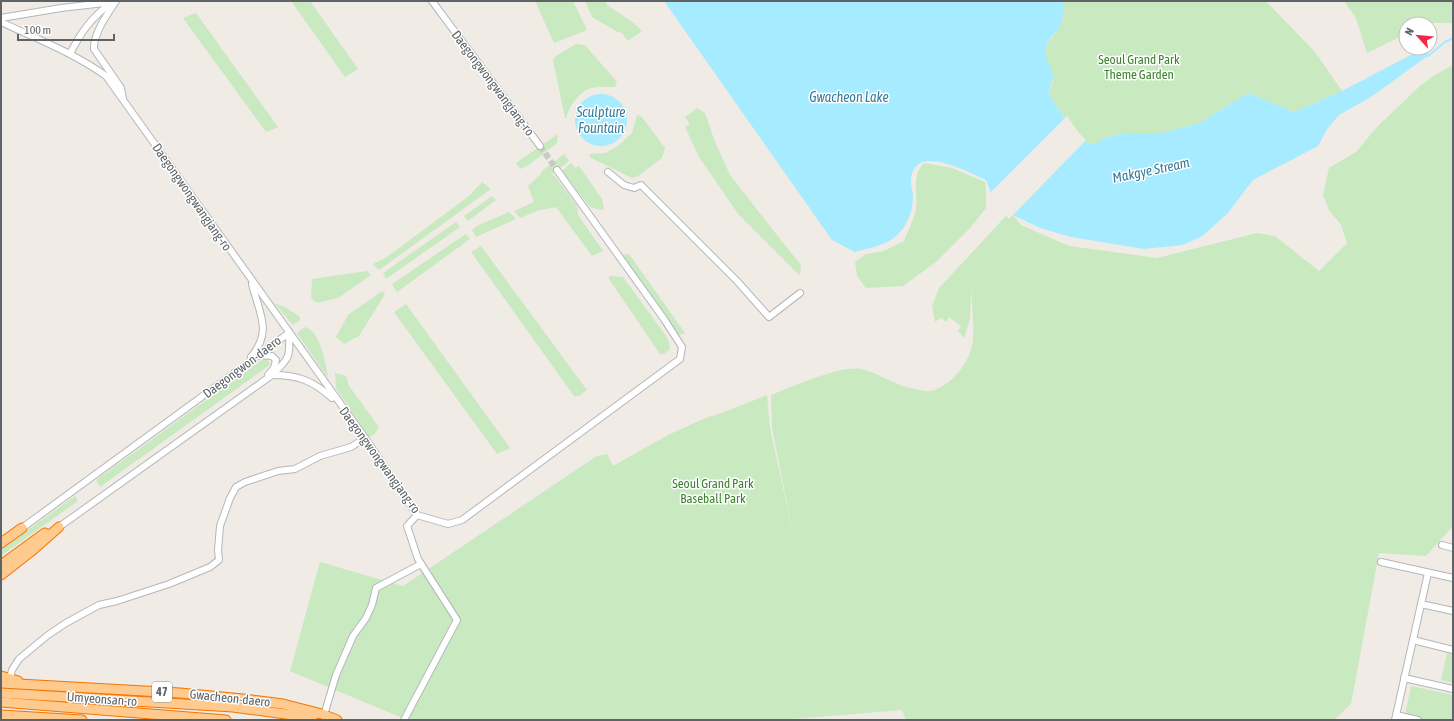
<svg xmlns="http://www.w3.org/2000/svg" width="1454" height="721" viewBox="0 0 1454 721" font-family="'Asap Condensed',sans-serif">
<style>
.green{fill:#c9e9c1}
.water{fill:#a6ebff}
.pier{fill:#f0ebe5}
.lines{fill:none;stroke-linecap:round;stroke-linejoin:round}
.stream{stroke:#a6ebff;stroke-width:2}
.minor-tunnel{stroke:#cbc9c6;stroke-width:6;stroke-dasharray:6 3;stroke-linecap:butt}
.minor-casing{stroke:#b3b7bb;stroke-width:8}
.highway-casing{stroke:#f57400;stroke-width:11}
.minor{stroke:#fff;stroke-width:6}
.highway{stroke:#ffca8d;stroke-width:9}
.labels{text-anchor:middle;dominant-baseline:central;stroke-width:3;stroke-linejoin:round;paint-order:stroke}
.shield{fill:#fff;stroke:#8e9295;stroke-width:1}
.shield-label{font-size:12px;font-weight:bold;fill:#5d6367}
.park-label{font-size:13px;fill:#3d8330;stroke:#fff}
.street-label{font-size:13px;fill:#5d6367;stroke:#fff}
.water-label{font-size:14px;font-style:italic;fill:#357d9c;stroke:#fff}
</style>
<rect width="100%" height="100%" fill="#f0ebe5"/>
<!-- green -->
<g class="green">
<polygon points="291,1 310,1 358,69 345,77"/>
<polygon points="535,1 573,1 587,30 554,43"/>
<polygon points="585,1 605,1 607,5 634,23 642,31 628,41 622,33 618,32 592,17"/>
<path d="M1063,1H1266L1315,52L1342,91L1294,112L1248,93L1200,123L1162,133H1127L1110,136L1094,144L1086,143L1077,135L1051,98L1049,90L1053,81C1051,74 1046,66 1045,58C1043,44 1052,38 1059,28C1064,21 1063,9 1063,1Z"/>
<polygon points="1344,1 1453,1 1453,23 1428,23 1425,24 1406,24 1406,34 1367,53 1356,18"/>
<polygon points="196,13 278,127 266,132 183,18"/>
<path d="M576,44L585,45L617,82L615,87C608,87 599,86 592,88C581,90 567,107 567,118H565L553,60L556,56Z"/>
<path d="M1453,65V526L1426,556L1379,553L1351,704L1334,720H906L902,710L781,720H407L290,671L320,562L403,586L597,456L607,454L613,466L668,435L703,419L724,412L767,395L770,428L793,534L772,428L771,395C792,387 840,365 861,369C878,373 893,384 910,388C915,389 926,392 931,391C952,386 972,360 973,339C974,323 972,306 971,290L970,319L964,338L958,331L961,326L949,317L946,322L941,318L935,322L932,306L939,288L1006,216L1009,219L1013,215L1021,225L1069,246L1157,258L1257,233L1275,236L1319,271L1347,243L1341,225L1329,210L1323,195L1329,168L1356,152L1377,127L1421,85L1433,76Z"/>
<polygon points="697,108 705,113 715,142 730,175 769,225 801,265 800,276 739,215 699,157 685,127 690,124 685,117"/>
<polygon points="637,115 641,116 665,148 662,158 638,176 632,178 591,158 589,154 606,153 619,145 632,133"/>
<polygon points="558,134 557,143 527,166 520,169 516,163"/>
<polygon points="564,154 569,161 551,175 554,175 577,206 578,215 603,251 592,256 556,207 537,211 520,218 514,211 534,202 528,186 541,174 541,172"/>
<polygon points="571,163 575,168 579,166 602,199 604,209 601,210 590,207 562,171"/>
<path d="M924,163L952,168L985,182L986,192V208L971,227L937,261L903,286L866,288L857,276L855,262L866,254L884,251L904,241C908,231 915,217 916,208C918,191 911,177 924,163Z"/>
<polygon points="482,182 491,189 379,270 373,264 387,257 469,196"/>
<polygon points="492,196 496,200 468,221 464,216"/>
<polygon points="509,212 516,219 476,237 472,230 477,226"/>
<polygon points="456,222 460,227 386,279 383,273"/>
<polygon points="466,234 470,239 397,292 392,284"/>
<polygon points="481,246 587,390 579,396 574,396 471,252"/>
<polygon points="629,254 685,333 679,335 621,255"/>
<polygon points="367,271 371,275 338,298 317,303 311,298 312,279"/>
<polygon points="609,276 623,277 666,336 669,342 670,349 664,354 660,354 609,279"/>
<polygon points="382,291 385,294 359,336 344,344 336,337 348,315"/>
<polygon points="274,303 287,308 300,317 300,320 293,325"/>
<polygon points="406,304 510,448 497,454 394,312"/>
<path d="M305,327C320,330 326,365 328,378L297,333Z"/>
<polygon points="263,359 268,360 270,364 267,367 100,487 96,480"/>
<polygon points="335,373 346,376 349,386 379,427 374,435 369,437 336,388"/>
<polygon points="75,496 78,501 1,556 1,549"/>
<polygon points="1447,653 1453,654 1453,683 1441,680"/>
<polygon points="1411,686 1453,695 1453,720 1424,720 1405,715"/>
</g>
<!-- water -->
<g class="water">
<path d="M664,1H1063C1063,9 1064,21 1059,28C1054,35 1047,39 1046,48C1044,60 1050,64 1053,74C1054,81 1049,86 1049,92C1050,100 1078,136 1085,141C1088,143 1091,144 1094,144L1110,136L1127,133H1162L1200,123L1248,93L1294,112L1342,91L1424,48H1426L1429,55L1371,97L1339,115L1327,129L1318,146L1253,180L1227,214L1201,237L1182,245L1144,249L1071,237L1040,228L1011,214L991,193L986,180C966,171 912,141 911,182C911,187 913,192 913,197C913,210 908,224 899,233C889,245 869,248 855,252L832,240Z"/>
<circle cx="601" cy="120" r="26"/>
</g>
<!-- pier -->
<polygon class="pier" points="1067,116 1079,133 1086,140 1012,216 1010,215 989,194"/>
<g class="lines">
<!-- stream -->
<polyline class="stream" points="1428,56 1445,42 1453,38"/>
<!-- minor-tunnel -->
<polyline class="minor-tunnel" points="540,146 557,170"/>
<!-- minor casing -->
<g class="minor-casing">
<g id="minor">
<path d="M116,1C108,13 93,34 94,49L121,88L123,99"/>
<polyline points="432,1 540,146"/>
<polyline points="1,18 61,8 113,2"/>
<path d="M1,22C37,39 74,53 106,76L365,438L417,515L448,524L462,520L680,359L682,347L664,319L557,170"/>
<path d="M70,54C81,32 91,18 111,3"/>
<polyline points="608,172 624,185 634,188 641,185 737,281 769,317 800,293"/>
<polyline points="258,355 272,356 276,360 274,368 268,375"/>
<path d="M251,357C273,331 259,313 252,284"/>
<path d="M272,375C299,375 313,381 332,398"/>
<path d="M59,527L272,375C290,358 290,357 289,333"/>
<polyline points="22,528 289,333"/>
<polyline points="1442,545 1453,548"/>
<polyline points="1381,562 1453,578"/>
<polyline points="1421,604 1453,611"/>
<polyline points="1413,640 1453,650"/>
<polyline points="10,678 12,670 19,659 48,635 66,623 99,605 117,601 169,584 210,567 219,560 218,550 220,526 230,498 236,487 245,482 278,471 295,469 320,456 351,447 365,438"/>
<polyline points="1404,678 1453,689"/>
<polyline points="324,715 336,675 353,636 366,618 372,605 376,588 421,564"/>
<polyline points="1396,715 1418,720"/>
<polyline points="404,720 457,620 418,559 407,526 417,515"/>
<polyline points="1395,720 1428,573"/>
</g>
</g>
<!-- highway casing -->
<g class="highway-casing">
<g id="highway">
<polyline points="1,543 22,528"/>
<polyline points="1,565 45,533"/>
<polyline points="1,575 33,550 59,527"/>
<polyline points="1,676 18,681"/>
<polyline points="1,683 180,693 243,699 283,704 322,714 337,720"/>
<polyline points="1,693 233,707 300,716 314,715"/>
<polyline points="1,702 226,720"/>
<polyline points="1,715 82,720"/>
</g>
</g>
<!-- minor -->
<use href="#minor" class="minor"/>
<!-- highway -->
<use href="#highway" class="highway"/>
</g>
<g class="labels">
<!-- shield labels -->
<rect class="shield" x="152" y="682" width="20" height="20" rx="3"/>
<g class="shield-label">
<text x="162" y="692">47</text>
</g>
<!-- park labels -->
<g class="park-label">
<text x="1139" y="59">Seoul Grand Park<tspan x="1139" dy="15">Theme Garden</tspan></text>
<text x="713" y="483">Seoul Grand Park<tspan x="713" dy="15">Baseball Park</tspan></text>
</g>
<!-- street labels -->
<g class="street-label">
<text transform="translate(493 83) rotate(53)">Daegongwongwangjang-ro</text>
<text transform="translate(192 197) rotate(55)">Daegongwongwangjang-ro</text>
<text transform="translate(242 367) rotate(-37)">Daegongwon-daero</text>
<text transform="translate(380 460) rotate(54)">Daegongwongwangjang-ro</text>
<text transform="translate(230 698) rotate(6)">Gwacheon-daero</text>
<text transform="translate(102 699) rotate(4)">Umyeonsan-ro</text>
</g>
<!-- water labels -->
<g class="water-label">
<text x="849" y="97">Gwacheon Lake</text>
<text x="601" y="112">Sculpture<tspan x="601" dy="16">Fountain</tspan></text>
<text transform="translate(1151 170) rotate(-12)">Makgye Stream</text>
</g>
</g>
<!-- border -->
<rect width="1454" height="721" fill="none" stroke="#5d6367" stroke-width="4"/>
<!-- north arrow -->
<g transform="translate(1418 36) rotate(297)"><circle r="19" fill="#ffffff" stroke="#bec1c2"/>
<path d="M0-3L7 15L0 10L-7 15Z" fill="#f32944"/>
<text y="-6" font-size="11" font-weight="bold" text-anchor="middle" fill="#5d6367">N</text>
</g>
<!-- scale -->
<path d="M18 34v6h96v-6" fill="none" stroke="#5d6367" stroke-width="2"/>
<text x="24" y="34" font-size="12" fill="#5d6367" stroke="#ffffff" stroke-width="3" paint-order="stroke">100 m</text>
</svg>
